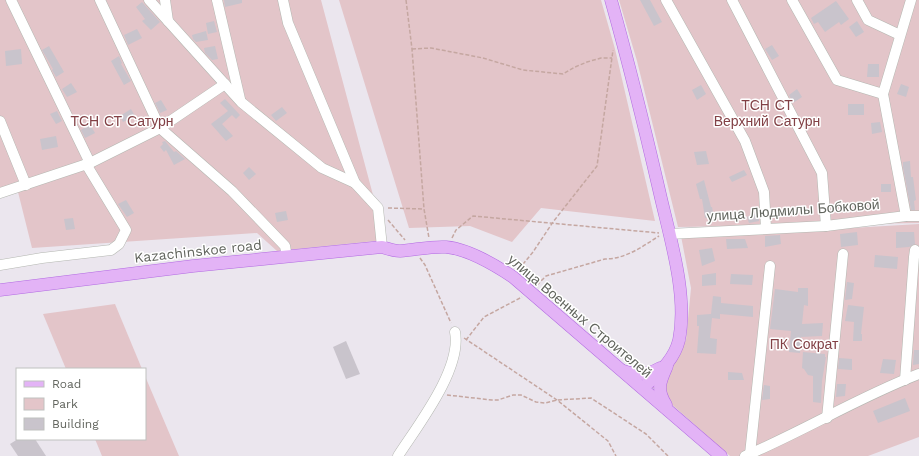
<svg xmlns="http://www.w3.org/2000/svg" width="919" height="456" viewBox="0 0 919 456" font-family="'Work Sans',sans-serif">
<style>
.green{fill:#e3c5c9}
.building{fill:#c9c4cc}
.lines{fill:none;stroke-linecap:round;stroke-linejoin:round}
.minor-casing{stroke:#b4b7b1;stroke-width:11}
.major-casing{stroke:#b26be2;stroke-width:13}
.path{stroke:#c5a7a1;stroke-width:1.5;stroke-dasharray:4 2;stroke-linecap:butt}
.minor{stroke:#fff;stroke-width:10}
.major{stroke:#e3b3f6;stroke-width:12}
.labels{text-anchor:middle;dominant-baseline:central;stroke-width:3;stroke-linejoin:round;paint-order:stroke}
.park-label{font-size:14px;fill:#824045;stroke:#fff}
.street-label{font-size:14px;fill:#62655e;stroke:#fff}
</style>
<rect width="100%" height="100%" fill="#ebe6ee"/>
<!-- green -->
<g class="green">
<polygon points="0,0 321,0 385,240 277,251 257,233 32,248 18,192 0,198"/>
<polygon points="339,0 601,0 615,49 655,221 541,208 512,242 470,226 409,228"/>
<polygon points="619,0 919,0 919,223 678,227 637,61"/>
<polygon points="919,224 919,437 868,456 730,456 651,386 668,371 686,340 691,288 681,236 767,233"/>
<polygon points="115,304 142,369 66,369 43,314"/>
<polygon points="145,376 179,456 102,456 95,439 145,439"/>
</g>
<!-- building -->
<g class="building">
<polygon points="224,0 242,0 242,3 225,7"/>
<polygon points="640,0 650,0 662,22 654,26"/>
<polygon points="836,1 849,19 841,25 839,22 825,32 818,22 814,24 811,18"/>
<polygon points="142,2 160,22 151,30 142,21 145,19 136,7"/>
<polygon points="214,21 217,32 208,34 206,23"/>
<polygon points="857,21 864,32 856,37 849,27"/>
<polygon points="137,29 142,38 128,45 124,35"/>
<polygon points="206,31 208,40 196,42 193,39 192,35"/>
<polygon points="772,45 779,56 772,60 765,49"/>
<polygon points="49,46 64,72 56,77 52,70 53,69 42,50"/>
<polygon points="215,46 218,59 212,60 205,53 204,48"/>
<polygon points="21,49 22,64 6,66 5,51"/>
<polygon points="119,56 122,63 121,64 131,81 124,85 111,61"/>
<polygon points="868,64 879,64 879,77 867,77"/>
<polygon points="71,83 77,92 67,97 62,89"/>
<polygon points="901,84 909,87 906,97 897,94"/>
<polygon points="701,85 706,94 697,100 692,90"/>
<polygon points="797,89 802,97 793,103 789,95"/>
<polygon points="225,99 240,115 236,119 232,115 222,124 233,136 226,141 211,124 228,111 220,103"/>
<polygon points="161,100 167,110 160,113 155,103"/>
<rect x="848" y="104" width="16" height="11"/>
<polygon points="282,107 287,113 276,121 271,115"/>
<polygon points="131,109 135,116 123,122 120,116"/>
<polygon points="57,111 62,121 56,124 50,114"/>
<polygon points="880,122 882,132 872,134 871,123"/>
<polygon points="90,124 95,133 85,138 81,130"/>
<polygon points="56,136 58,147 42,150 40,139"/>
<polygon points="165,141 174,152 176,151 185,159 174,165 166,150 164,152 160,147 163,144 162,142"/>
<polygon points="706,151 709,164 697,165 694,152"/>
<polygon points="910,161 911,177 913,177 916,200 914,201 915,210 911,210 903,167 903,162"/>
<polygon points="249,167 256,174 249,180 243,173"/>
<polygon points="744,170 747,175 732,182 729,177"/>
<polygon points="704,180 711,207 712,207 714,217 705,218 702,199 700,199 696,184"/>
<rect x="881" y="184" width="10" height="8"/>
<polygon points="126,200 134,213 127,217 118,204"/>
<polygon points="286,211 288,220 277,222 275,213"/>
<polygon points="759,212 759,221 749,223 747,217"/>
<polygon points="73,218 75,229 66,230 64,219"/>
<polygon points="857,232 858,245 841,247 840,234"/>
<polygon points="896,232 914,232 915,244 909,247 896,248"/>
<polygon points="780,235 781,244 765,247 765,236"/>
<polygon points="726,239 745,239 748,248 727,249"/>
<polygon points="712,248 715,261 702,266 699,250"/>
<polygon points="875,255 898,257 897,269 874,267"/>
<polygon points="716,273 716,285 702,286 702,275"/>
<polygon points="731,274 753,275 752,285 730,284"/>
<polygon points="847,282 854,283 852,299 845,300"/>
<polygon points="798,288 808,288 808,306 804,305 802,324 823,323 822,336 801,337 800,353 789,352 791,331 770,329 775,289 798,292"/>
<polygon points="713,296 721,297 721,303 753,306 753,317 720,314 720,319 712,318 710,338 717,339 716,354 697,353 699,326 697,326 697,315 711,314"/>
<polygon points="848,305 864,307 861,334 862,334 862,341 853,341 854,322 845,321"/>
<polygon points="346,341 360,374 346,379 333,347"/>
<polygon points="914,350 919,350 919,364 913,365"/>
<polygon points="803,352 825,354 825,357 826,357 822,381 821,403 813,402 813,376 808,375 804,369 802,368"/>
<polygon points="839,358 852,359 852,370 838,369"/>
<polygon points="883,359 896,360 894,374 880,373"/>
<polygon points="728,372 742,373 744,380 728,380"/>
<polygon points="837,384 846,384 845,396 836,397"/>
<polygon points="764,385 770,386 770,399 762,400"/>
<polygon points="905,398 910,411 878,423 873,411"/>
<polygon points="18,439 35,439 46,456 18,456 10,444"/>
</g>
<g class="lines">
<!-- minor casing -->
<g class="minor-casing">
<g id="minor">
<polyline points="11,0 90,163"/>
<polyline points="100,0 160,128 232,191 285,246 287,257"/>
<polyline points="149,0 241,102 322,168 355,183"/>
<polyline points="165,0 168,21"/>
<polyline points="217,0 240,99"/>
<polyline points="283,0 288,23 355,183 378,208 382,247"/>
<polyline points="666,0 745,141 764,192 766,228"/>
<polyline points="732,0 822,173 826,226"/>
<polyline points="792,0 837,80 883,94"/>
<polyline points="857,0 868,20 900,35"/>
<polyline points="0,121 26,185"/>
<polyline points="0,193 90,163 160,128 225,84"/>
<polyline points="906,216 883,94 911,0"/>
<polyline points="669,234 826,226 906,216 919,216"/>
<polyline points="0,265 42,258 111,250 119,244 126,230 86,164"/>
<polyline points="905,380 914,257 915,250"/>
<polyline points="827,418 843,254"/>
<polyline points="750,454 770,266"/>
<path d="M398,456C418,425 462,369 455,332"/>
<path d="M745,456C804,431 859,397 919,374"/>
</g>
</g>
<!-- major casing -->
<g class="major-casing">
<g id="major">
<path d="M611,0C629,64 645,129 660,194C670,238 688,295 679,340C674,361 657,374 643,388"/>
<path d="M0,290L193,266L382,247C388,249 394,251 400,251C415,250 431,246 446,247C468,249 495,265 513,277L721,456"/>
<path d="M624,371C637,376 648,375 660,368"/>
<path d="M666,405C656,389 660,382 667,366"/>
</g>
</g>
<!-- path -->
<g class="path">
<polyline points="406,0 412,49 424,209 429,238"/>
<polyline points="412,49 431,48 483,58 523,70 563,74 575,67 587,62 601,58 612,58"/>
<polyline points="388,208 424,209"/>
<polyline points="388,220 405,240"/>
<polyline points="452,238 456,230 473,216 659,233"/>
<polyline points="420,258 425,265 451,323"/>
<polyline points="519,269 533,252 553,222 597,166 613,50"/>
<path d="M537,285L546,276L605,259C625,259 642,247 659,236"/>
<polyline points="464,338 557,400 608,441 616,456"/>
<polyline points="466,340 484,317 522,297"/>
<polyline points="447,395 492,400 498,400 513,395 521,395 536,402 545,403 557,400 591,398 646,434 668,456"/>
</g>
<!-- minor -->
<use href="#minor" class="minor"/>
<!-- major -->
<use href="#major" class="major"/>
</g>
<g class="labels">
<!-- park labels -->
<g class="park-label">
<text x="767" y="105">ТСН СТ<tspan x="767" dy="16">Верхний Сатурн</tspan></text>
<text x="122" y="121">ТСН СТ Сатурн</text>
<text x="804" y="344">ПК Сократ</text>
</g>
<!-- street labels -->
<g class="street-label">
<text transform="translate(793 210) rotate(-4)">улица Людмилы Бобковой</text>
<text transform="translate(198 251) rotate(-6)">Kazachinskoe road</text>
<text transform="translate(580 316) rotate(40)">улица Военных Строителей</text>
</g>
</g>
<!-- legend -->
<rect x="16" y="368" width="130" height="72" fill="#ffffff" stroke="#c0c1bf"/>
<rect x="24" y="381" width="20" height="6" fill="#e3b3f6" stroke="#c0c1bf"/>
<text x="52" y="388" font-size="12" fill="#62655e">Road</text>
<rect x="24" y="398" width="20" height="12" fill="#e3c5c9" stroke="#c0c1bf"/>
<text x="52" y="408" font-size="12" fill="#62655e">Park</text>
<rect x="24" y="418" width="20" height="12" fill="#c9c4cc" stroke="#c0c1bf"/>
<text x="52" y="428" font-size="12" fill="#62655e">Building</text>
</svg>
